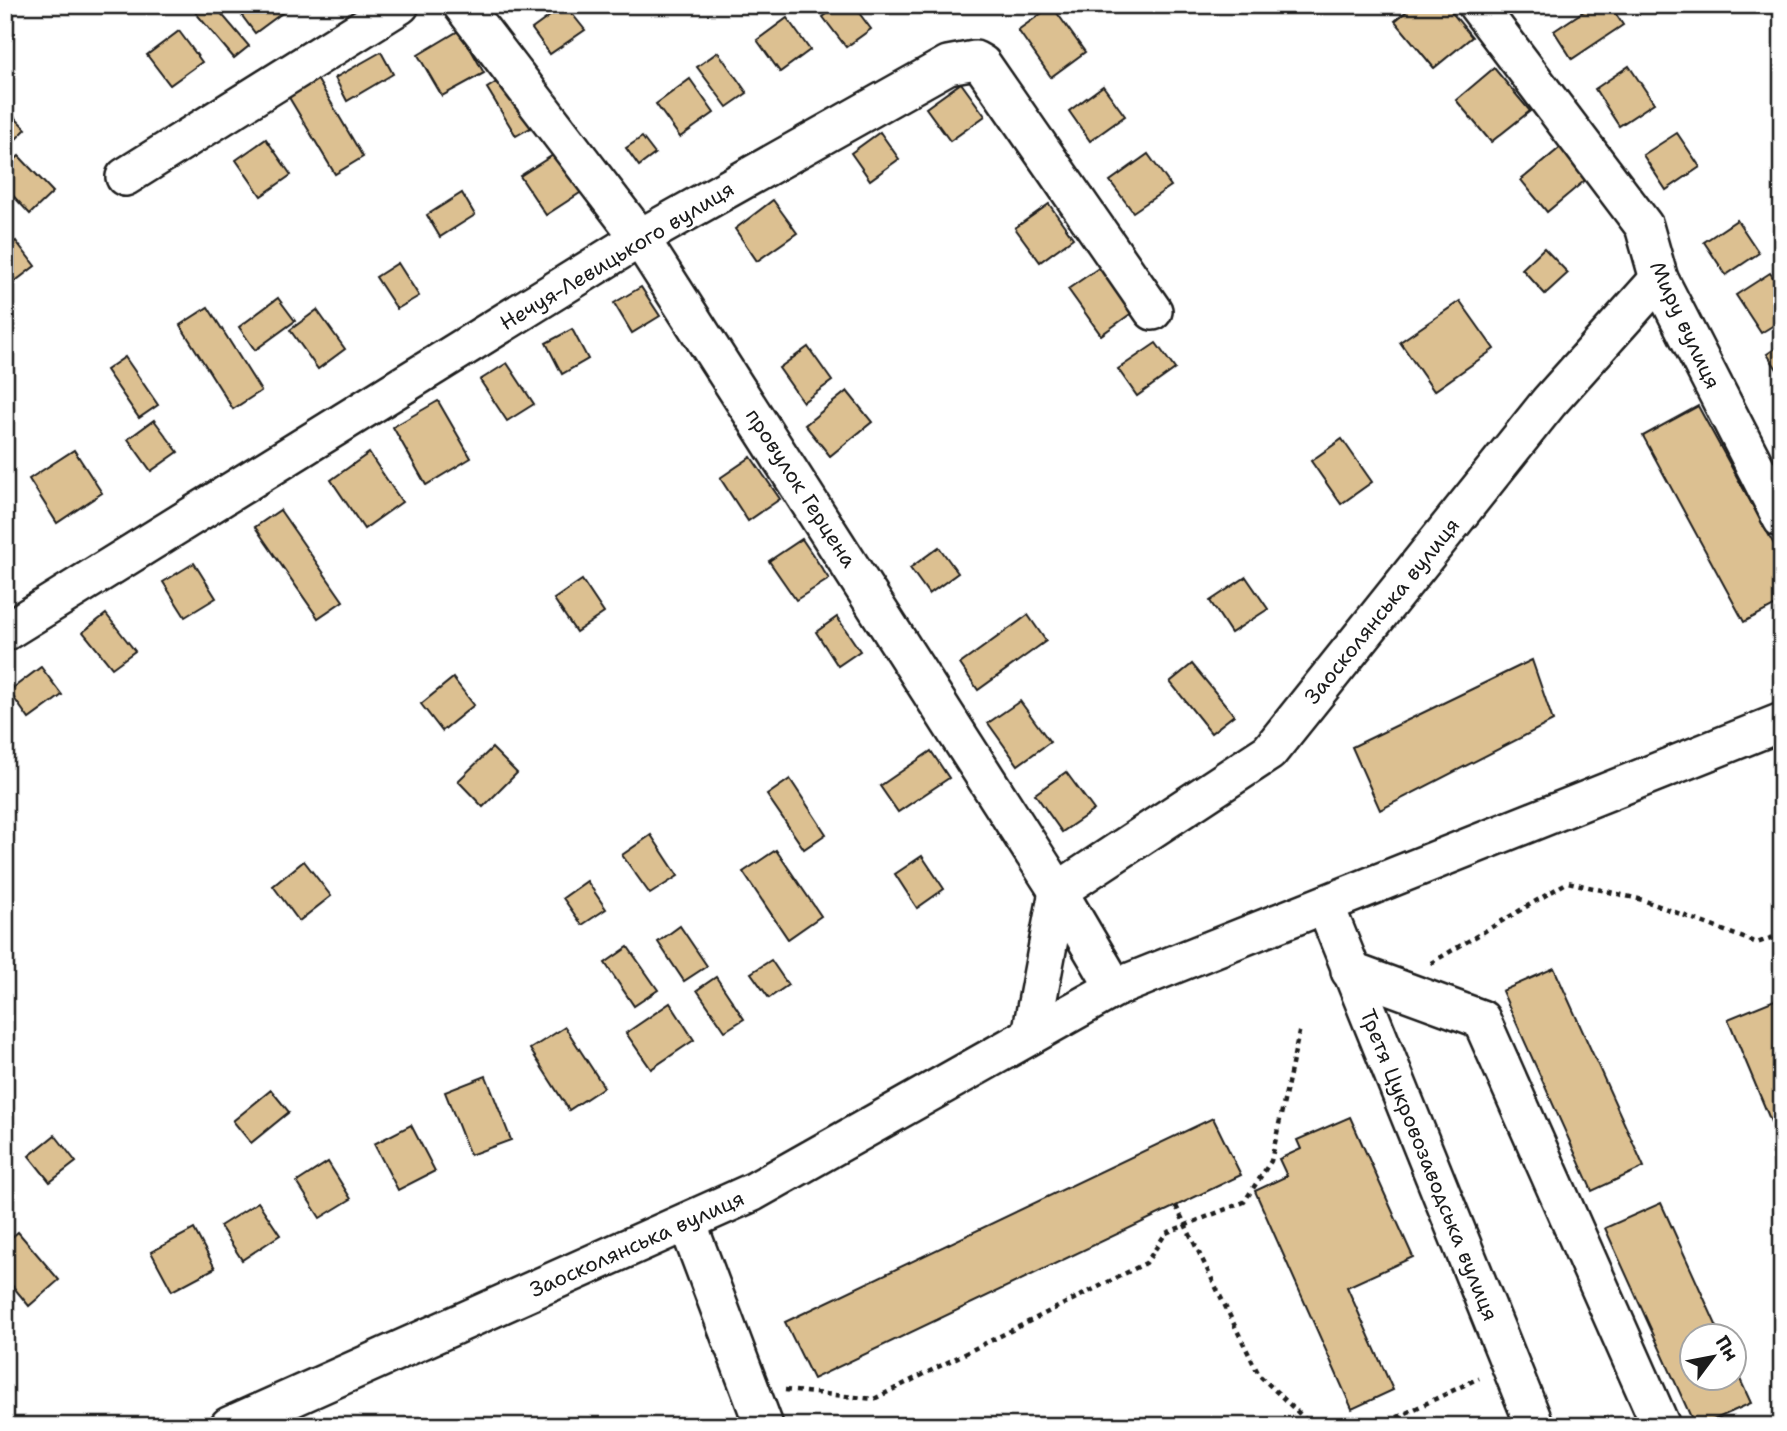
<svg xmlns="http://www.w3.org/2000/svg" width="1787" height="1431" viewBox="0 0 1787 1431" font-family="'Shantell Sans',sans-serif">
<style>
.building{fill:#dcc091;stroke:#1c1c1c;stroke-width:2}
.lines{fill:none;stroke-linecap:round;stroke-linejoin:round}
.minor-casing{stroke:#1c1c1c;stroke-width:42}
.path{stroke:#1c1c1c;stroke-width:4.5;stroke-dasharray:5 5;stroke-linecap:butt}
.minor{stroke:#fff;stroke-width:37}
.labels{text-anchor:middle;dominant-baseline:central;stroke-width:5;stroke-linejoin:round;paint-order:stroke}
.street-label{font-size:21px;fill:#1c1c1c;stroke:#fff}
</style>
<rect width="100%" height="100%" fill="#fff"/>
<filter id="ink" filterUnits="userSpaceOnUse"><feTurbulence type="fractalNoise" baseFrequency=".0143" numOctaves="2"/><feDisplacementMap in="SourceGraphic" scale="14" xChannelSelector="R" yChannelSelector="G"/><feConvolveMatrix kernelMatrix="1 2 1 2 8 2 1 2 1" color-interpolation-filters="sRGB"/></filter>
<g filter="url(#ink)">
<!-- building -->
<g class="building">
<polygon points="189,5 214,5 249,46 234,58"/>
<polygon points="234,5 293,5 255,33"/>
<polygon points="503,5 521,5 509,14"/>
<polygon points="565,5 585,30 550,54 532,29"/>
<polygon points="839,5 853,5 871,29 846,47 823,17"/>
<polygon points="1414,5 1446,5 1472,37 1434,68 1395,21"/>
<polygon points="1593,5 1610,5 1623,25 1572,59 1554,31"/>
<polygon points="1052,6 1085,52 1051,77 1018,30"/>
<polygon points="787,18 810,50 780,72 757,40"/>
<polygon points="460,30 484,73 442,96 418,55"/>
<polygon points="179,31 202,62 170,85 147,55"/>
<polygon points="381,52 393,74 347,101 335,78"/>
<polygon points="718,52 747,93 727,107 697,67"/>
<polygon points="1629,66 1654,103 1619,126 1595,89"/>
<polygon points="1494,68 1530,111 1491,142 1456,100"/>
<polygon points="510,74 539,123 516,136 487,88"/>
<polygon points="316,77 363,157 335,174 287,94"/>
<polygon points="690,79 714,113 680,137 656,104"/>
<polygon points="961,83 985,116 950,141 926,108"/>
<polygon points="1103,86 1125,116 1090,141 1069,111"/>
<polygon points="5,108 26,129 5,150"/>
<polygon points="880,132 899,159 870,180 851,153"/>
<polygon points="1677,133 1700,167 1666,190 1643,155"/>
<polygon points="642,137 655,154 639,166 626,148"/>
<polygon points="266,139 291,175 261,196 236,160"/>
<polygon points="1562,146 1589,177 1547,212 1521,180"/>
<polygon points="558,152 583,191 546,215 520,176"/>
<polygon points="1148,154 1171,186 1133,212 1110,181"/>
<polygon points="19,156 53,192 30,214 5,187 5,169"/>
<polygon points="462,193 475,215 440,237 427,215"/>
<polygon points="773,200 797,233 757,261 735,229"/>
<polygon points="1049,204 1073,238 1040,262 1015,228"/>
<polygon points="1737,220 1759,253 1726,275 1704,242"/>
<polygon points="16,241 35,266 5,289 5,249"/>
<polygon points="1544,248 1568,273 1545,294 1522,269"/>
<polygon points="398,263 419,296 397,309 376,277"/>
<polygon points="1100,267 1133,312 1101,335 1068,289"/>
<polygon points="1770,273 1782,290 1782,320 1761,333 1736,295"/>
<polygon points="641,287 660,316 632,333 614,303"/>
<polygon points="278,298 295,321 255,350 239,327"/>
<polygon points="1460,301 1494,349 1434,391 1400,342"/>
<polygon points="208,307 261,391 233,409 180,325"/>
<polygon points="317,310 345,349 318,369 290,330"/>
<polygon points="572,329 588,359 562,374 546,343"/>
<polygon points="1156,343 1175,369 1137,396 1118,369"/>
<polygon points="1782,344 1782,377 1767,354"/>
<polygon points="808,347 832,381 803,402 779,368"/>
<polygon points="125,357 158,405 139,418 106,370"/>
<polygon points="507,363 534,404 507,421 480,380"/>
<polygon points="847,391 872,422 830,456 805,425"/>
<polygon points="438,401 471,458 426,485 393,427"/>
<polygon points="1698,406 1782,559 1782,602 1744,622 1643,436"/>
<polygon points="154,420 178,452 151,471 128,439"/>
<polygon points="1342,439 1372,482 1341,504 1311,461"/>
<polygon points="74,450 102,493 57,523 29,479"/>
<polygon points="369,453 402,502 364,529 331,480"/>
<polygon points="751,457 780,499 748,521 720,478"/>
<polygon points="280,510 343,601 318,618 255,527"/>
<polygon points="802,539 829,579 796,600 769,561"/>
<polygon points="939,547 958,573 929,594 910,568"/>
<polygon points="194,563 216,598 185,617 163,582"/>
<polygon points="1246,577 1268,609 1231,633 1210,601"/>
<polygon points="582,580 604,613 576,632 554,599"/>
<polygon points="106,614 135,651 112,668 83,632"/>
<polygon points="1028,615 1046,641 978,690 960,664"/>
<polygon points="837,617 860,651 838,666 816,632"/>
<polygon points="1532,660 1553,721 1380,810 1352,747"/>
<polygon points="1192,664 1234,715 1211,733 1170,682"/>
<polygon points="41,667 62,695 29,719 9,691"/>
<polygon points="453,678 474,705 442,731 421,704"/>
<polygon points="1020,701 1050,742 1018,765 988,723"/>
<polygon points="492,748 517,773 483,807 458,781"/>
<polygon points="931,751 949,778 898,812 880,786"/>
<polygon points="1066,772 1094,810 1062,832 1035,794"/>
<polygon points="790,779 826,834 804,849 767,795"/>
<polygon points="651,835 678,876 650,894 622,855"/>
<polygon points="776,850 821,916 788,939 743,872"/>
<polygon points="922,856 944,889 917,908 895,874"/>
<polygon points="304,861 331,896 299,921 273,886"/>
<polygon points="587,881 606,909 582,925 563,898"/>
<polygon points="680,926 707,966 684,981 658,942"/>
<polygon points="628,947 658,990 634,1006 605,963"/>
<polygon points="771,960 788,985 769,998 751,973"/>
<polygon points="1554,968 1644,1167 1592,1191 1502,991"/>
<polygon points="716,977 744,1019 725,1031 697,990"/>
<polygon points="1782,997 1782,1148 1728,1019"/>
<polygon points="670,1003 694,1040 651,1069 626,1033"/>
<polygon points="565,1027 604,1087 569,1110 530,1049"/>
<polygon points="486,1076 511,1140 470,1155 445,1092"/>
<polygon points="271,1090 289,1112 251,1143 233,1121"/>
<polygon points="1350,1117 1413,1257 1347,1287 1393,1390 1352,1409 1255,1191 1287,1176 1279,1159 1301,1149 1297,1140"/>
<polygon points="1213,1118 1241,1175 813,1379 785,1322"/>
<polygon points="411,1125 435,1171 398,1190 374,1144"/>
<polygon points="55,1135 76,1162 50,1182 29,1156"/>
<polygon points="328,1162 351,1199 320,1218 297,1182"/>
<polygon points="258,1202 280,1235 242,1260 220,1226"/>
<polygon points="1661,1203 1721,1336 1692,1336 1692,1378 1734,1378 1734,1366 1751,1403 1700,1426 1695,1426 1605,1228"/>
<polygon points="194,1229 215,1268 172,1291 151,1252"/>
<polygon points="18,1232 59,1280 29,1306 5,1277 5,1243"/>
</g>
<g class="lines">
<!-- minor casing -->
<g class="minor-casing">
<g id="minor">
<polyline points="462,5 640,238 1058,891 1115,988"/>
<polyline points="1477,5 1644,226 1659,279 1782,519"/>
<polyline points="125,177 400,5"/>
<polyline points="5,632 640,238 948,65 975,60 982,64 1153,311"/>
<polyline points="1325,905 1535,1426"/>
<polyline points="1350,971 1481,1019 1661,1426"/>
<polyline points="1031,1035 1058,891 1269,752 1549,402 1659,279"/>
<polyline points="687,1222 764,1426"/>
<polyline points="229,1426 753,1192 1115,988 1782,722"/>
</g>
</g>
<!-- path -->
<g class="path">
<polyline points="1431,963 1568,882 1643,900 1757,943 1782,934"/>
<polyline points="1176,1206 1259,1375 1305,1419 1319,1426"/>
<polyline points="785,1390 874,1399 1146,1263 1166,1233 1244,1202 1271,1161 1300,1028"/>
<polyline points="1379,1426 1479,1378"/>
</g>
<!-- minor -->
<use href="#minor" class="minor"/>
</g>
</g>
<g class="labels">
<!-- street labels -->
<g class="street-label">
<text transform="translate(617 256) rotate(-31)">Нечуя-Левицького вулиця</text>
<text transform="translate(1685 325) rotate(65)">Миру вулиця</text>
<text transform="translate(801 488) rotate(57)">провулок Герцена</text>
<text transform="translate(1382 611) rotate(-51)">Заосколянська вулиця</text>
<text transform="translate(1429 1165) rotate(68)">Третя Цукровозаводська вулиця</text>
<text transform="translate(637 1244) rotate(-24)">Заосколянська вулиця</text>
</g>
</g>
<!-- margin -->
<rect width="1787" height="1431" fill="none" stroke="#fff" stroke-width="28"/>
<rect x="14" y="14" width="1759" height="1403" fill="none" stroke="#1c1c1c" stroke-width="2.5" filter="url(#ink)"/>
<!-- north arrow -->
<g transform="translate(1713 1357) rotate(58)"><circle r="33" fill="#ffffff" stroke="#a4a4a4" stroke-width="2"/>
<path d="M0-5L12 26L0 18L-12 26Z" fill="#1c1c1c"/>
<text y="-10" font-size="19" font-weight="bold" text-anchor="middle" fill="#1c1c1c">Пн</text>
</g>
</svg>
